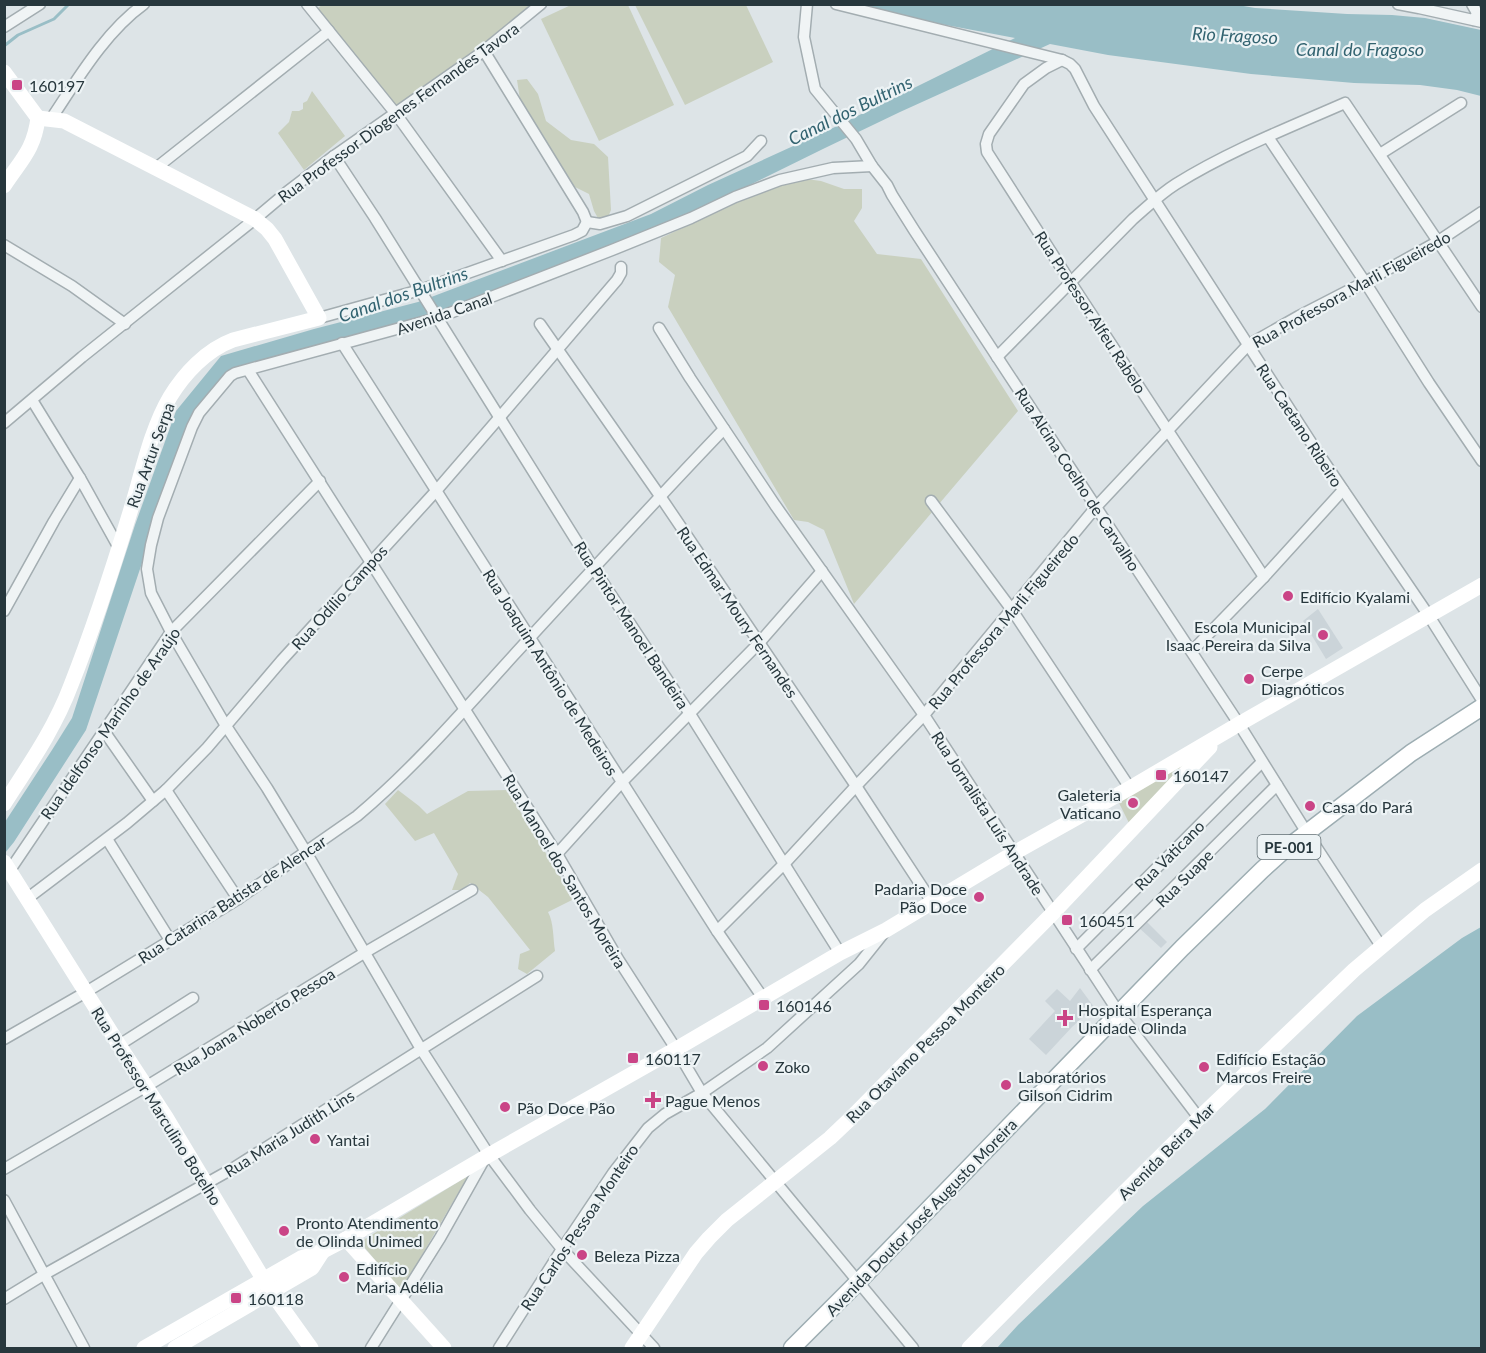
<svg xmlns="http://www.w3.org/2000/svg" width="1486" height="1353" viewBox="0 0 1486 1353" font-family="Lato,sans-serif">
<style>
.built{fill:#cbd4d9}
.green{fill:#c9d0bf}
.water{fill:#99bec6}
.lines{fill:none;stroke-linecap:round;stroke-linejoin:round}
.stream{stroke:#99bec6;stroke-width:3}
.street-casing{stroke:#a3adb1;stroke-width:13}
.primary-casing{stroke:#9dadb2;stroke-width:19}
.street{stroke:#f0f4f5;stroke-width:10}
.secondary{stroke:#fff;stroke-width:15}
.primary{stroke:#fff;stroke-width:16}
.poi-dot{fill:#ca4486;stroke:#edf3f5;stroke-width:2}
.labels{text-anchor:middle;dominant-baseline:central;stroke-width:4.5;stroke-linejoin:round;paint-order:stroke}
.shield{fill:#edf3f5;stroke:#626f74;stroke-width:1.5}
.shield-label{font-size:15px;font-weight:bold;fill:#27373d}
.poi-label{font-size:16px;fill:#27373d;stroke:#edf3f5;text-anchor:start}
.street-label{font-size:16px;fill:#27373d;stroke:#edf3f5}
.water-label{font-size:18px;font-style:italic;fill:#326370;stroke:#edf3f5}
</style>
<rect width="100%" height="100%" fill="#dde4e7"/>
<!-- built -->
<g class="built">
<polygon points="1318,609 1343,648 1326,659 1303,621"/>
<polygon points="1144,919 1167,942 1161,948 1137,926"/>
<polygon points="1080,988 1094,1007 1072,1027 1046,1055 1029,1039 1055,1011 1045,1001 1057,989 1070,1001"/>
</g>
<!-- green -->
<g class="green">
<polygon points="323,4 538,5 396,114 371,83 315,5 318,8"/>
<polygon points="573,4 628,5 674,105 599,141 541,19"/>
<polygon points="635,5 746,5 773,62 685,105"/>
<polygon points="527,79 538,94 546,121 571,140 594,144 608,157 611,210 608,217 599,220 594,211 589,194 575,187 522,113 517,80"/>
<polygon points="312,91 345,136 304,170 278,133 289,122 292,111 299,111 303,109 303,103 307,101"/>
<polygon points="792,177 821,181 844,189 862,189 862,208 854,221 877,254 921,259 1018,411 854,604 824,530 808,522 794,520 668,307 675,275 659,262 661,238"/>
<polygon points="1201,748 1132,829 1116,797"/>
<path d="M398,790L419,806L427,814L468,791L507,790L574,899L548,912C554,923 553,939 555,951L527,974L518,969L520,954L530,950L488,897L470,883L463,890H452L458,874L434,833L415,841L385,804Z"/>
<polygon points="468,1176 401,1291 360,1242"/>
</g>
<!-- water -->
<g class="water">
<polygon points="1232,4 1255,8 1347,14 1392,15 1425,18 1481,30 1481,96 1457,90 1420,85 1354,83 1251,74 1108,55 1050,44 900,112 825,148 679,220 428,317 230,372 191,417 86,730 14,842 5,853 5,822 52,750 72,718 135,525 176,411 221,356 314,329 418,302 651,214 708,185 835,127 1015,38 840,5"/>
<polygon points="1481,927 1481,1348 997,1348 1018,1325 1143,1206 1265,1109 1357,1016 1462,938"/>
</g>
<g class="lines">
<!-- stream -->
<polyline class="stream" points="4,46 18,35 54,19 69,4"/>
<!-- street casing -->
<g class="street-casing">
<g id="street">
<polyline points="307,4 396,114 502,261"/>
<polyline points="807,4 804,37 815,89 856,139 872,166 887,185 892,195 914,230 1007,372 1239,724 1307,833 1381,946"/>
<polyline points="836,4 1062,60 1070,64 1075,69 1094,106 1314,447 1429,616 1482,700"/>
<polyline points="1398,4 1419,8 1482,22"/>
<polyline points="1472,4 1477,13 1474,20"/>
<polyline points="4,27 40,4"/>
<polyline points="484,51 583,212 587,222"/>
<polyline points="1062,60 1046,68 1024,84 989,134 986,144 987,152 1071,283 1264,577"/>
<path d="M51,119C77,80 105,32 144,4"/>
<polyline points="1268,137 1365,282 1429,383 1482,461"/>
<polyline points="1380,154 1461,103"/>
<polyline points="334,156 375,218 594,569 690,714 840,953"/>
<polyline points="156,168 329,31"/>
<polyline points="587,222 600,224 627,216 747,156 761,141"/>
<polyline points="4,245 72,286 125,324"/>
<polyline points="319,318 420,290 574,235 582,231 587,222"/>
<polyline points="540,324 660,496 856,786 932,902"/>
<polyline points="659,328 690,378 775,505 924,715 1119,1013 1199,1118"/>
<polyline points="342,343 622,782 717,931 763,998"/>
<path d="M997,357L1133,219C1147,207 1160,194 1176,184C1229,151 1288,128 1345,103L1482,307"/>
<polyline points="248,370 557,854 618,959 676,1049 702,1093 913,1348"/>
<polyline points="32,400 80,478 119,548"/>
<polyline points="4,423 82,357 255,219 287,192 334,156 481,53 541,4"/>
<polyline points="931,501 1012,610 1130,788"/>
<polyline points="4,611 54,521 80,478"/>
<polyline points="1192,651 1264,577 1343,490"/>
<polyline points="104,731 153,801"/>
<polyline points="166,790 238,899"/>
<polyline points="107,839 170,940"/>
<polyline points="557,854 622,782 759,643 822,571"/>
<polyline points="10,870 171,632 320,481"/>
<polyline points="28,898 127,823 166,790 207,748 282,660 436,491 499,418 617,280 621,273 621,267"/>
<polyline points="717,931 785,863 856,786 924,715 1096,507 1248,345 1299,316 1365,282 1437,242 1482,212"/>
<polyline points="1076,949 1262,762"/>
<polyline points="1090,970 1277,785"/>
<path d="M4,1039L86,992L238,899L357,816C414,768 463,711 513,656C583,580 652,504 724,429"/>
<polyline points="119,1045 193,998"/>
<polyline points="4,1169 147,1086 364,953 472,890"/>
<polyline points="4,1200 84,1348"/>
<polyline points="4,1299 45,1274 232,1169 537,976"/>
<polyline points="371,1348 440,1238 485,1158"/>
<polyline points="499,1348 562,1249 613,1173 648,1128 665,1114 702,1093 767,1048 859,964 883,934"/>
<polyline points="654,1348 562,1249 530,1210 489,1155 421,1049 306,852 267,788 226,726 171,632 151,593 147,569 151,545 158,518 192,427 199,413 230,376 235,373 437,318 612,250 691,218 735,197 780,180 833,168 872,166"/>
</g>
</g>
<!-- primary casing -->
<g class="primary-casing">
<polyline id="primary" points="792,1348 858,1282 1182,948 1262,870 1283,851 1411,753 1482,707"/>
</g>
<!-- street -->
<use href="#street" class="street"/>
<!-- secondary -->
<g class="secondary">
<polyline points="4,72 38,118"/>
<path d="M4,186C21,160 34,150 38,118"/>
<path d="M4,804C29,765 55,728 71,685C94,627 113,568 131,509C142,473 151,429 170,397C184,374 206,350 233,340L319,318L275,239L267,229L255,219L64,121L38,118"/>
<polyline points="4,862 119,1045 166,1117 271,1292 311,1348"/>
<polyline points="346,1239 444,1348"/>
<polyline points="144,1348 301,1258 323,1251 346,1239 489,1155 676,1049 840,953 886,930 1014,853 1130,788 1239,724 1482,585"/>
<polyline points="175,1348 312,1268 323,1251"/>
<polyline points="632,1348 696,1253 709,1238 727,1220 830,1138 850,1119 1053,913 1210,747"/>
<polyline points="969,1348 1029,1287 1199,1118 1354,970 1425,910 1482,870"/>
</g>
<!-- primary -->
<use href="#primary" class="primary"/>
</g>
<!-- markers -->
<g class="poi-dot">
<rect x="11" y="79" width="12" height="12" rx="3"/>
<circle cx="1288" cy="596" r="6"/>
<circle cx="1323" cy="635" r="6"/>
<circle cx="1249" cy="679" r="6"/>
<rect x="1155" y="769" width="12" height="12" rx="3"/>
<circle cx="1133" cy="803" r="6"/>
<circle cx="1310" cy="806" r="6"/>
<circle cx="979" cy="897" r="6"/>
<rect x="1061" y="914" width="12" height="12" rx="3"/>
<rect x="758" y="999" width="12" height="12" rx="3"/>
<path d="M1062 1009h6v6h6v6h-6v6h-6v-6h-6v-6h6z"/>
<rect x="627" y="1052" width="12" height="12" rx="3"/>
<circle cx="763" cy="1066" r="6"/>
<circle cx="1204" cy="1067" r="6"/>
<circle cx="1006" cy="1085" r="6"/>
<path d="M650 1091h6v6h6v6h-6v6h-6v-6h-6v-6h6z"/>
<circle cx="505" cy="1107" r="6"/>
<circle cx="315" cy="1139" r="6"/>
<circle cx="284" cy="1231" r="6"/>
<circle cx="582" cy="1255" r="6"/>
<circle cx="344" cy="1277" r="6"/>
<rect x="230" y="1292" width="12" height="12" rx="3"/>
</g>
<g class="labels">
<!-- shield labels -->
<rect class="shield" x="1257.5" y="835" width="63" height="24" rx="4.5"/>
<g class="shield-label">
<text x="1289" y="847">PE-001</text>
</g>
<!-- poi labels -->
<g class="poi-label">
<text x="29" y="85">160197</text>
<text x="1300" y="596">Edifício Kyalami</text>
<text x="1311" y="626" text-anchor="end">Escola Municipal<tspan x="1311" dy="18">Isaac Pereira da Silva</tspan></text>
<text x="1261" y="670">Cerpe<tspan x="1261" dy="18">Diagnóticos</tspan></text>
<text x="1173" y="775">160147</text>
<text x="1121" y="794" text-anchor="end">Galeteria<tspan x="1121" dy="18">Vaticano</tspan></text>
<text x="1322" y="806">Casa do Pará</text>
<text x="967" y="888" text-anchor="end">Padaria Doce<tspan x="967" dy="18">Pão Doce</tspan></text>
<text x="1079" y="920">160451</text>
<text x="776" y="1005">160146</text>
<text x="1078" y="1009">Hospital Esperança<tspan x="1078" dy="18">Unidade Olinda</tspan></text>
<text x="645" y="1058">160117</text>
<text x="1216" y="1058">Edifício Estação<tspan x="1216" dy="18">Marcos Freire</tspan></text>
<text x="775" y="1066">Zoko</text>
<text x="1018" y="1076">Laboratórios<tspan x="1018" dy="18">Gilson Cidrim</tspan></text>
<text x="665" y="1100">Pague Menos</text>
<text x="517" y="1107">Pão Doce Pão</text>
<text x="327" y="1139">Yantai</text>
<text x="296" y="1222">Pronto Atendimento<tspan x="296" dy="18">de Olinda Unimed</tspan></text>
<text x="594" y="1255">Beleza Pizza</text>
<text x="356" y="1268">Edifício<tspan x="356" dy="18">Maria Adélia</tspan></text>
<text x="248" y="1298">160118</text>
</g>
<!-- street labels -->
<g class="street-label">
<text transform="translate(398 112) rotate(-36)">Rua Professor Diogenes Fernandes Tavora</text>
<text transform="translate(1351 289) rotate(-29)">Rua Professora Marli Figueiredo</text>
<text transform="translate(1091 312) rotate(57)">Rua Professor Alfeu Rabelo</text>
<text transform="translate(444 313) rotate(-19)">Avenida Canal</text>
<text transform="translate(1300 425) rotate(57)">Rua Caetano Ribeiro</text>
<text transform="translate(150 455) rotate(-70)">Rua Artur Serpa</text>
<text transform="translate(1078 479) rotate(57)">Rua Alcina Coelho de Carvalho</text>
<text transform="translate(339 597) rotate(-48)">Rua Odílio Campos</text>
<text transform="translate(738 612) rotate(56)">Rua Edmar Moury Fernandes</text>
<text transform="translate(1003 621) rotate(-50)">Rua Professora Marli Figueiredo</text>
<text transform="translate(632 625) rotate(57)">Rua Pintor Manoel Bandeira</text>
<text transform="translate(551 672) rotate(58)">Rua Joaquim Antônio de Medeiros</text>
<text transform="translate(110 723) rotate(-55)">Rua Idelfonso Marinho de Araújo</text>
<text transform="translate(988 813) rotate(57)">Rua Jornalista Luís Andrade</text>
<text transform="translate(1169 855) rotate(-45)">Rua Vaticano</text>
<text transform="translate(565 871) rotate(59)">Rua Manoel dos Santos Moreira</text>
<text transform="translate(1184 878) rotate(-45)">Rua Suape</text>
<text transform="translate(232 899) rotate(-33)">Rua Catarina Batista de Alencar</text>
<text transform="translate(254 1021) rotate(-32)">Rua Joana Noberto Pessoa</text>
<text transform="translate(925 1043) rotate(-45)">Rua Otaviano Pessoa Monteiro</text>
<text transform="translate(157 1106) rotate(58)">Rua Professor Marculino Botelho</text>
<text transform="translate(289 1133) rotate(-32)">Rua Maria Judith Lins</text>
<text transform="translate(1166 1151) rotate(-45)">Avenida Beira Mar</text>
<text transform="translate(921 1217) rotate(-46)">Avenida Doutor José Augusto Moreira</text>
<text transform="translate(579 1227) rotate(-56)">Rua Carlos Pessoa Monteiro</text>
</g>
<!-- water labels -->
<g class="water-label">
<text transform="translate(1235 35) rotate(3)">Rio Fragoso</text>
<text x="1360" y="49">Canal do Fragoso</text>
<text transform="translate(850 110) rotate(-26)">Canal dos Bultrins</text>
<text transform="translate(403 294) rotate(-19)">Canal dos Bultrins</text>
</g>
</g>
<!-- border -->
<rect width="1486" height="1353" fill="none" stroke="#27373d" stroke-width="12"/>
</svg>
